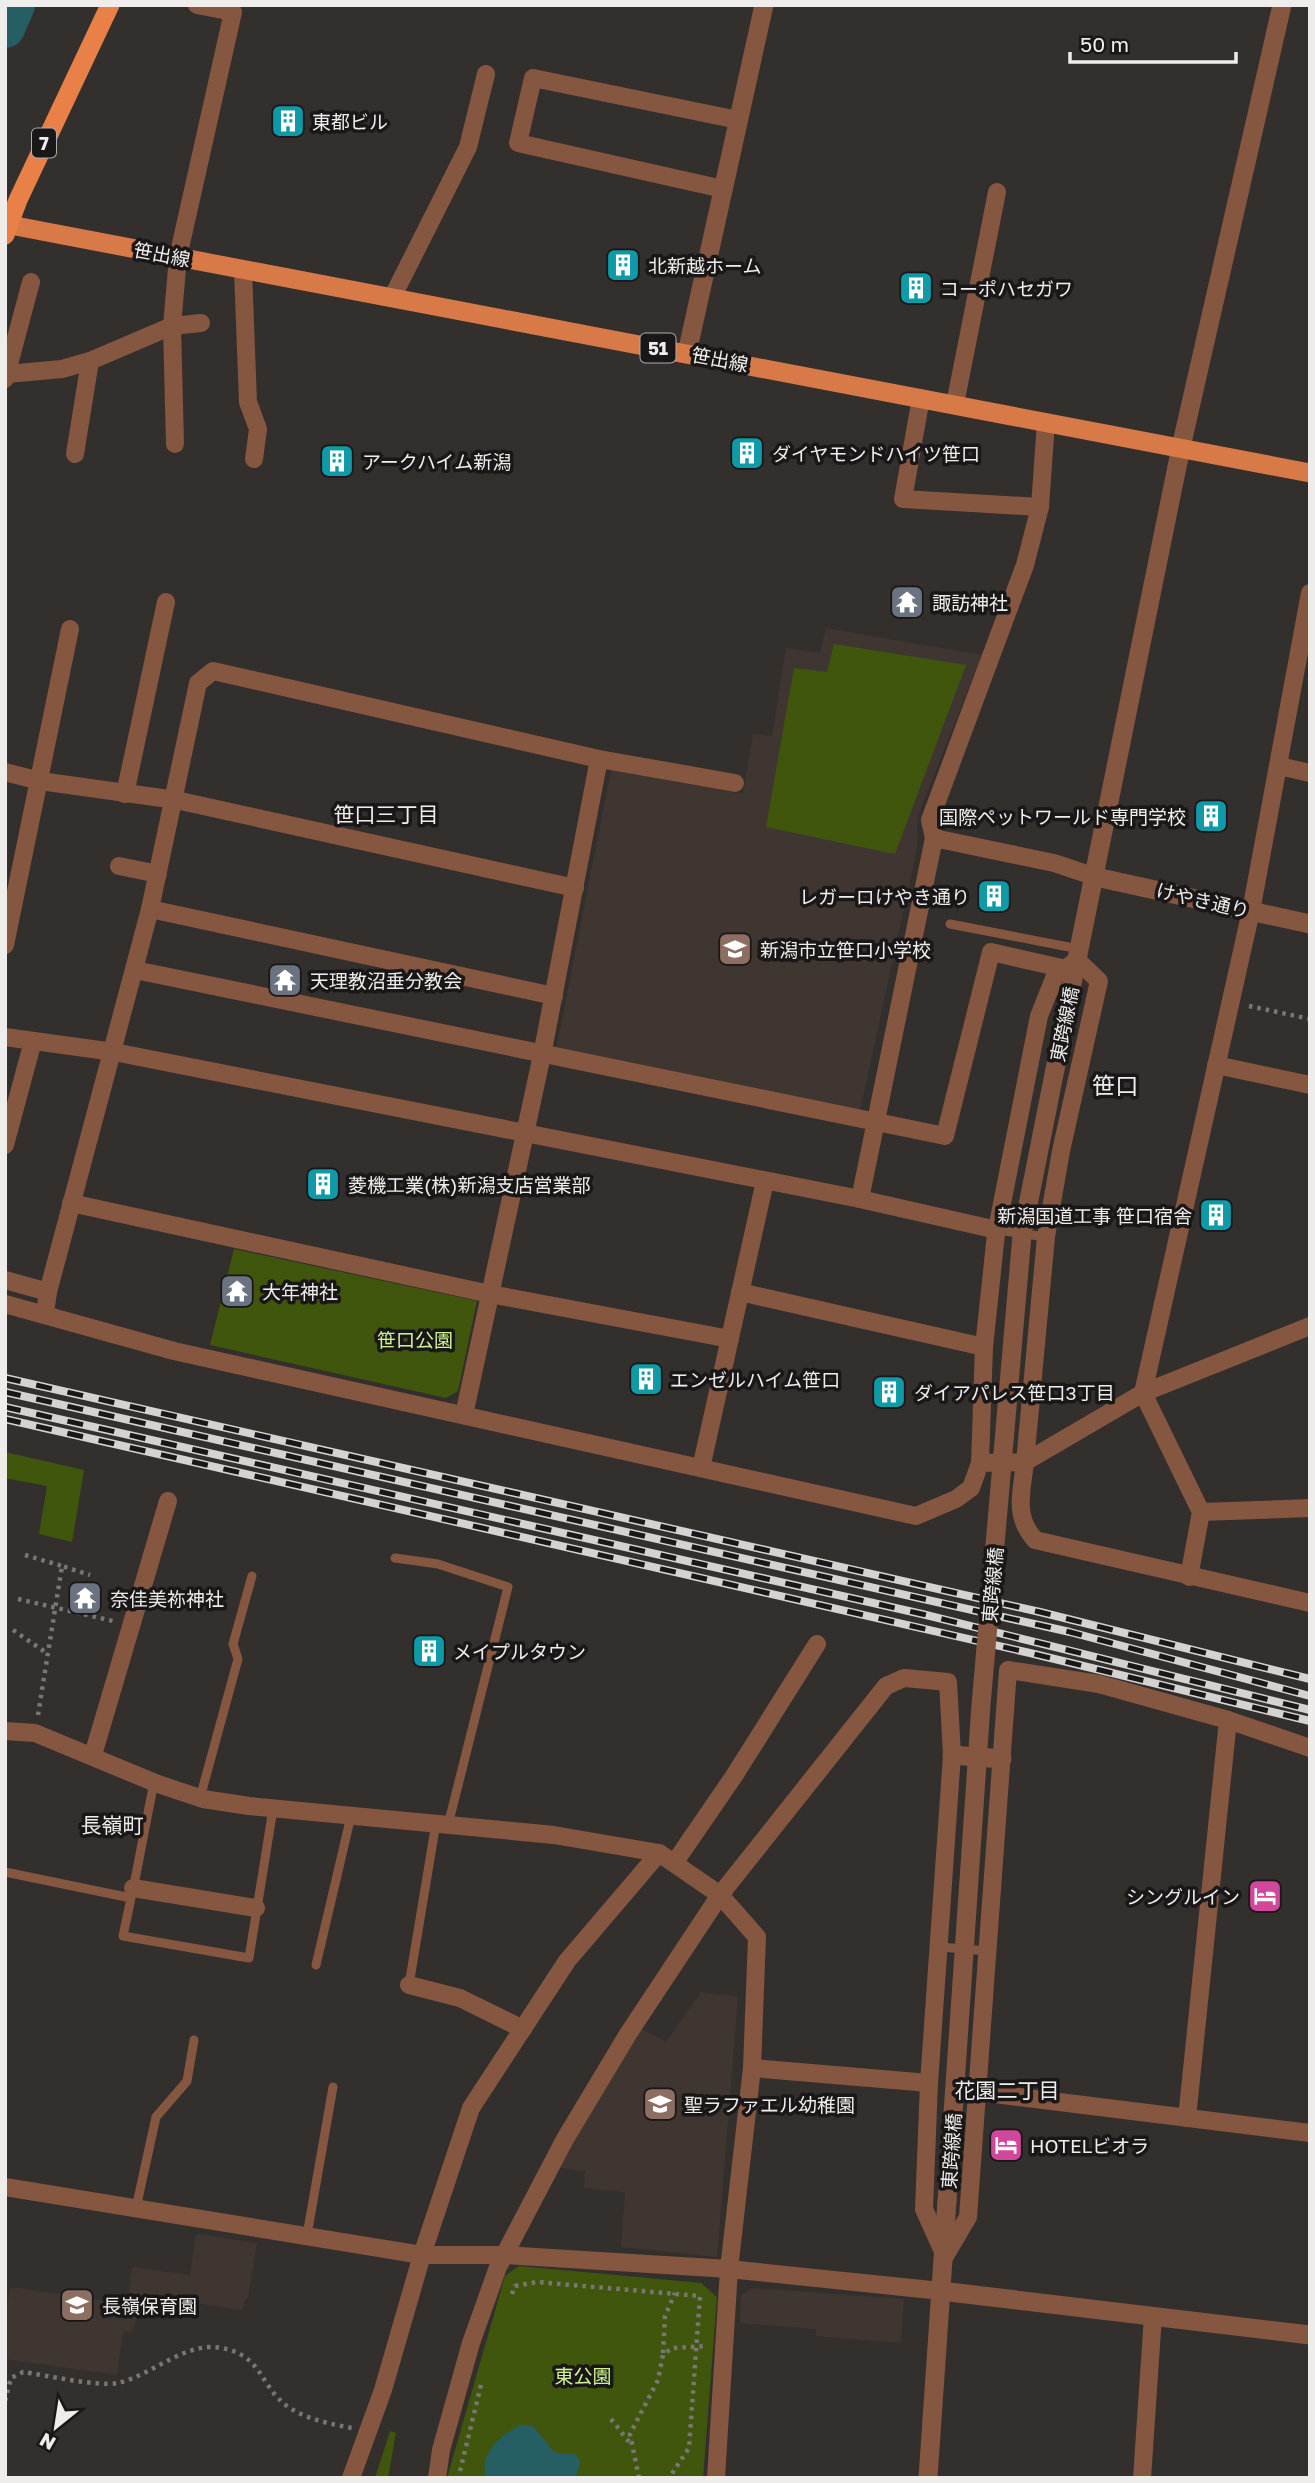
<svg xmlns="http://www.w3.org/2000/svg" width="1315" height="2483" viewBox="0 0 1315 2483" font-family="'Golos Text','Noto Sans JP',sans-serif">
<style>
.built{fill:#403631}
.green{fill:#41560d}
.water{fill:#265f63}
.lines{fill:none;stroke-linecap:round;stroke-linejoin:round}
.river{stroke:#265f63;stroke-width:40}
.path{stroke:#797674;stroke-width:4.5;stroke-dasharray:3.5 5;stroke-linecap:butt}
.service{stroke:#855640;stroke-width:9}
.minor{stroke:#855640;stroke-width:18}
.tertiary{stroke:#855640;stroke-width:19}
.primary{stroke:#d87948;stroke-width:19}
.trunk{stroke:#e88048;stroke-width:19}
.rail-casing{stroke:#d5d3d2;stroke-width:8}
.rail{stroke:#191717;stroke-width:5;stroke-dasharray:16;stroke-linecap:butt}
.tertiary-bridge{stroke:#855640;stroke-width:19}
.labels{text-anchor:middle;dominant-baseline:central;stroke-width:7;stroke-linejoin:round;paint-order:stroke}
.shield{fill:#191717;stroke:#afadac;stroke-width:2}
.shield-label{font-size:18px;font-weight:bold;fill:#efedec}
.poi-label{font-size:19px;fill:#efedec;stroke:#191717;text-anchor:start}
.street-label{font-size:19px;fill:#efedec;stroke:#191717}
.park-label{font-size:19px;fill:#cff391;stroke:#191717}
.neighbourhood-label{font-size:21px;fill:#efedec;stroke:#191717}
.quarter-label{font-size:23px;fill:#efedec;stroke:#191717}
</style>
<rect width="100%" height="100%" fill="#332f2d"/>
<!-- built -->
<g class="built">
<polygon points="826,628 982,655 918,815 917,849 860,1111 556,1050 611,770 743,794 753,734 772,736 786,648 820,653"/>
<polygon points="701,1992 738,1997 717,2257 621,2247 625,2192 584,2188 585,2171 553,2167 639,2027 666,2042"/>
<polygon points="196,2234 257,2243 248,2298 245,2299 243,2310 149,2296 145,2317 137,2317 132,2332 123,2331 117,2375 5,2359 5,2321 10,2287 127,2304 132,2267 190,2275"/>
<polygon points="751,2288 904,2299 901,2343 816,2336 816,2329 740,2323 741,2296"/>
</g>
<!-- green -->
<g class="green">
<polygon points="834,644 966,665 895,854 766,827 794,668 827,672"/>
<polygon points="234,1249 477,1301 458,1391 446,1398 210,1345"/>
<polygon points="5,1452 84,1470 72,1542 39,1534 47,1486 5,1478"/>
<polygon points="519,2266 701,2283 717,2297 703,2478 447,2478 505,2276"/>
<polygon points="390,2431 396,2433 388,2478 375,2478"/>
</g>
<!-- water -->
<path class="water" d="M521,2425L533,2426L555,2453L574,2454L580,2460L576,2478H486C479,2453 501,2434 521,2425Z"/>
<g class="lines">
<!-- river -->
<polyline class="river" points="5,28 15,5"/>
<!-- path -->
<g class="path">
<polyline points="1249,1006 1310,1019"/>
<polyline points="25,1555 62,1566"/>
<polyline points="18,1599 113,1621"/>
<polyline points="13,1630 48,1654"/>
<polyline points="38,1715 62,1566 90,1575"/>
<polyline points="512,2294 515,2286 537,2282 700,2296 689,2448 669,2478"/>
<polyline points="663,2353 665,2316 675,2293"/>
<path d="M5,2401L11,2378L23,2372C45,2375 98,2387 118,2383C153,2375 185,2341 222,2348C263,2356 259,2385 287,2406C305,2419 330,2424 352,2428"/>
<polyline points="611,2419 630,2443"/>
<polyline points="460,2471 481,2385"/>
<polyline points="639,2478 630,2434 658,2380 663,2355 672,2348 706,2346"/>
</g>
<!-- service -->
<g class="service">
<polyline points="950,924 1079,949"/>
<polyline points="997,1230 1046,1237"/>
<polyline points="395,1558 438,1564 508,1587 448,1825"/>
<polyline points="200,1798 238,1659 233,1644 252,1576"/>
<polyline points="5,1872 131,1898 123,1936 249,1958 273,1809"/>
<polyline points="133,1890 154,1782"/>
<polyline points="940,1947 988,1951"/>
<polyline points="316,1965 351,1816"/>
<polyline points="409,1985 436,1823"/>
<polyline points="136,2208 156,2117 187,2081 194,2040"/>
<polyline points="307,2235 333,2087"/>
</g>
<!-- minor -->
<g class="minor">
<polyline points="723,189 518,143 533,78 738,120"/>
<polyline points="243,270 248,402 258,429 254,459"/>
<polyline points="392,298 468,147 486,74"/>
<polyline points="7,374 62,369 90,361 172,326 178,257 233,12 197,5"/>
<polyline points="5,379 31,282"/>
<polyline points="921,398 903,499 1040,507"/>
<polyline points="955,404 997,192"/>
<polyline points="175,444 172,326 201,323"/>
<polyline points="75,454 90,361"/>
<polyline points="599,759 735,783"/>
<polyline points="1279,766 1310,773"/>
<polyline points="5,772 40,781 176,800 575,888"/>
<polyline points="125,794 166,602"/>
<polyline points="934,838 930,820 1025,565 1040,507 1046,422"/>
<polyline points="119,866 158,874"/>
<polyline points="150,909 554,996"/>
<polyline points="5,945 70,629"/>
<polyline points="135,970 945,1136 991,952 1066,969"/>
<polyline points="5,1037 114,1052 860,1199 997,1230"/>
<polyline points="1216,1065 1310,1085"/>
<polyline points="5,1145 33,1041"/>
<polyline points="860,1199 934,838 1054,863 1096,877"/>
<polyline points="71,1203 490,1294 730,1339"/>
<polyline points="5,1280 48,1292"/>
<polyline points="740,1292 984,1347"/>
<polyline points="5,1304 174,1351 916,1516 956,1499 971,1488 980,1463 984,1347 996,1234 1039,1016 1055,976 1077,960 1099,981 1061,1151 1046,1237 1025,1462 980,1463"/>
<polyline points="45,1313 48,1292 150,909 198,683 213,671 599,759 542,1055 464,1415"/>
<path d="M1310,1326L1143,1393L1025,1462C1022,1492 1013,1515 1035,1540L1310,1603"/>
<polyline points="701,1468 765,1181"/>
<polyline points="1201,1512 1310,1508"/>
<polyline points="1189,1577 1201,1512 1143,1393 1251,911 1310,593"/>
<polyline points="5,1731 35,1733 158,1784 203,1799 249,1806 554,1835 659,1853 720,1895 757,1937 752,2068 729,2269 716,2478"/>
<polyline points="93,1755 168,1501"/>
<polyline points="675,1862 734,1776 817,1644"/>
<polyline points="133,1888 256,1908"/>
<polyline points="409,1985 460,1998 523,2029"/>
<polyline points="752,2068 929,2083"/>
<polyline points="978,2092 1310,2133"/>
<polyline points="1187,2118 1228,1720"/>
<polyline points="5,2187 422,2255 503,2255 729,2269 941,2291"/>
<polyline points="945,2256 968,2217 1008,1670 1099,1684 1228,1720 1310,1748"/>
<polyline points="351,2478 383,2390 422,2255 471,2108 567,1961 659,1853"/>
<polyline points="437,2478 441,2450 471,2343 498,2267 565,2139 628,2034 720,1895 886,1686 904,1678 948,1682 952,1755 929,2083 924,2209 945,2256"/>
<polyline points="1142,2478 1153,2316"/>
</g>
<!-- tertiary -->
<g class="tertiary">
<polyline points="687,353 764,5"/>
<polyline points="1096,877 1310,924"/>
<polyline points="1074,974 1181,447 1282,5"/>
<polyline points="952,1755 1002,1759"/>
<polyline points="941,2291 1310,2335"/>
<polyline points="928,2478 947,2201"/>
</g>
<!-- primary -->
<polyline class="primary" points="5,224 1310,473"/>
<!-- trunk -->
<polyline class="trunk" points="5,235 18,200 110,5"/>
<!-- rail casing -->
<g class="rail-casing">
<g id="rail">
<polyline points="5,1378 1040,1612 1310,1679"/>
<polyline points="5,1392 1070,1632 1310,1696"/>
<polyline points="5,1407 922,1614 1310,1710"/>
<polyline points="5,1419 1030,1653 1310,1721"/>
</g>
</g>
<!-- rail -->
<use href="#rail" class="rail"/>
<!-- tertiary-bridge -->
<polyline class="tertiary-bridge" points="947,2201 981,1705 1022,1235 1074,974"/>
</g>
<!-- icons -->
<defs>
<g id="building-square" transform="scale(1.75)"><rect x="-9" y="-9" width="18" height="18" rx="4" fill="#0f9aa8" stroke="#191717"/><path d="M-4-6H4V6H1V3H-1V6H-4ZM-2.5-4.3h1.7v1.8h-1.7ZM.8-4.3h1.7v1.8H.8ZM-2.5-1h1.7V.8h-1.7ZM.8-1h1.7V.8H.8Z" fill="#fff"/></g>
<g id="temple-square" transform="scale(1.75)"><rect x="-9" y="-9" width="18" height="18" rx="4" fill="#6b7280" stroke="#191717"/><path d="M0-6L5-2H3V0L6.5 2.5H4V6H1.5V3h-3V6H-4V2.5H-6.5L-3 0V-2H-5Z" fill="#fff"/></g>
<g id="school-square" transform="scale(1.75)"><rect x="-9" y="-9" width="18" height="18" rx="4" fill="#8d6e63" stroke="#191717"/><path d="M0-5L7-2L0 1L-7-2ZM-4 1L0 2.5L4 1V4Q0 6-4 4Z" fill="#fff"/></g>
<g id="hotel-square" transform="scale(1.75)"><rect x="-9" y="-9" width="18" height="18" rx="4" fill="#d1479c" stroke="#191717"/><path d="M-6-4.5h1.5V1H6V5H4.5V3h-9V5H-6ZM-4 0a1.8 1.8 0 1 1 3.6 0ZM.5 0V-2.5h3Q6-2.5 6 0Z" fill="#fff"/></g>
</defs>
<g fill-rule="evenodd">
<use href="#building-square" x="288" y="121"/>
<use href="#building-square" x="623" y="265"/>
<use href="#building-square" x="916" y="288"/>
<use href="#building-square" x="747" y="453"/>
<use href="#building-square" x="337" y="461"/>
<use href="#temple-square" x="907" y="602"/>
<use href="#building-square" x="1211" y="816"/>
<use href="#building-square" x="994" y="896"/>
<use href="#school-square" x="735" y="949"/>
<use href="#temple-square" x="285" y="980"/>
<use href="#building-square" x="323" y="1184"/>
<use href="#building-square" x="1216" y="1215"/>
<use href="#temple-square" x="237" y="1291"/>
<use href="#building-square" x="646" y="1379"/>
<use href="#building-square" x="889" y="1392"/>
<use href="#temple-square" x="85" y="1598"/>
<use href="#building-square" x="429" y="1651"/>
<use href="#hotel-square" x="1265" y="1896"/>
<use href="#school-square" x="660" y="2104"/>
<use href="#hotel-square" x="1006" y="2145"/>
<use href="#school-square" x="77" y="2305"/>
</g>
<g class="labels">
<!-- shield labels -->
<g class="shield">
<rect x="32" y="128.5" width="24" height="29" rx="5"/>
<rect x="640.5" y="333.5" width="35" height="29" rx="5"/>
</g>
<g class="shield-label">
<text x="44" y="143">7</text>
<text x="658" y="348">51</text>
</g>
<!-- poi labels -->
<g class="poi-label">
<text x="312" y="121">東都ビル</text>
<text x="648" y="265">北新越ホーム</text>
<text x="940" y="288">コーポハセガワ</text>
<text x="772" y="453">ダイヤモンドハイツ笹口</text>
<text x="362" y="461">アークハイム新潟</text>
<text x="932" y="602">諏訪神社</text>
<text x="1186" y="816" text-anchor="end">国際ペットワールド専門学校</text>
<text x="970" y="896" text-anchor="end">レガーロけやき通り</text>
<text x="760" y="949">新潟市立笹口小学校</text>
<text x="310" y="980">天理教沼垂分教会</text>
<text x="348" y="1184">菱機工業(株)新潟支店営業部</text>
<text x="1192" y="1215" text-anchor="end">新潟国道工事 笹口宿舎</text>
<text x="262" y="1291">大年神社</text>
<text x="670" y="1379">エンゼルハイム笹口</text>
<text x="914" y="1392">ダイアパレス笹口3丁目</text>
<text x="110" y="1598">奈佳美祢神社</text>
<text x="453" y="1651">メイプルタウン</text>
<text x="1240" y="1896" text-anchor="end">シングルイン</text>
<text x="684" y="2104">聖ラファエル幼稚園</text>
<text x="1030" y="2145">HOTELビオラ</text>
<text x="102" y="2305">長嶺保育園</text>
</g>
<!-- street labels -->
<g class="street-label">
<text transform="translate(162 254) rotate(11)">笹出線</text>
<text transform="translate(720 359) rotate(11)">笹出線</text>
<text transform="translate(1203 900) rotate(13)">けやき通り</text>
<text transform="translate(1064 1024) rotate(-79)">東跨線橋</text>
<text transform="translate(992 1585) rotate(-85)">東跨線橋</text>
<text transform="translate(951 2151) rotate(-86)">東跨線橋</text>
</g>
<!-- park labels -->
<g class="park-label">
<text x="415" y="1339">笹口公園</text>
<text x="583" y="2375">東公園</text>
</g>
<!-- neighbourhood labels -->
<g class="neighbourhood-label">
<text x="386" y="814">笹口三丁目</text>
<text x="112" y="1825">長嶺町</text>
<text x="1007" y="2090">花園二丁目</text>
</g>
<!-- quarter labels -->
<g class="quarter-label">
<text x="1115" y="1085">笹口</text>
</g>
</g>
<!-- border -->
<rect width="1315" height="2483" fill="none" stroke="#efedec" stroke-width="14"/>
<!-- north arrow -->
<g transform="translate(56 2427) rotate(210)" stroke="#191717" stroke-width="5" paint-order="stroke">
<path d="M0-5L12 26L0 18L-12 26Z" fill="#efedec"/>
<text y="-10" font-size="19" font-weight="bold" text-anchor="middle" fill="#efedec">N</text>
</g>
<!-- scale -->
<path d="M1070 52v10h166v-10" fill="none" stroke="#efedec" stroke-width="3.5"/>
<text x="1080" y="52" font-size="21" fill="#efedec" stroke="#191717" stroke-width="5" paint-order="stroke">50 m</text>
</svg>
